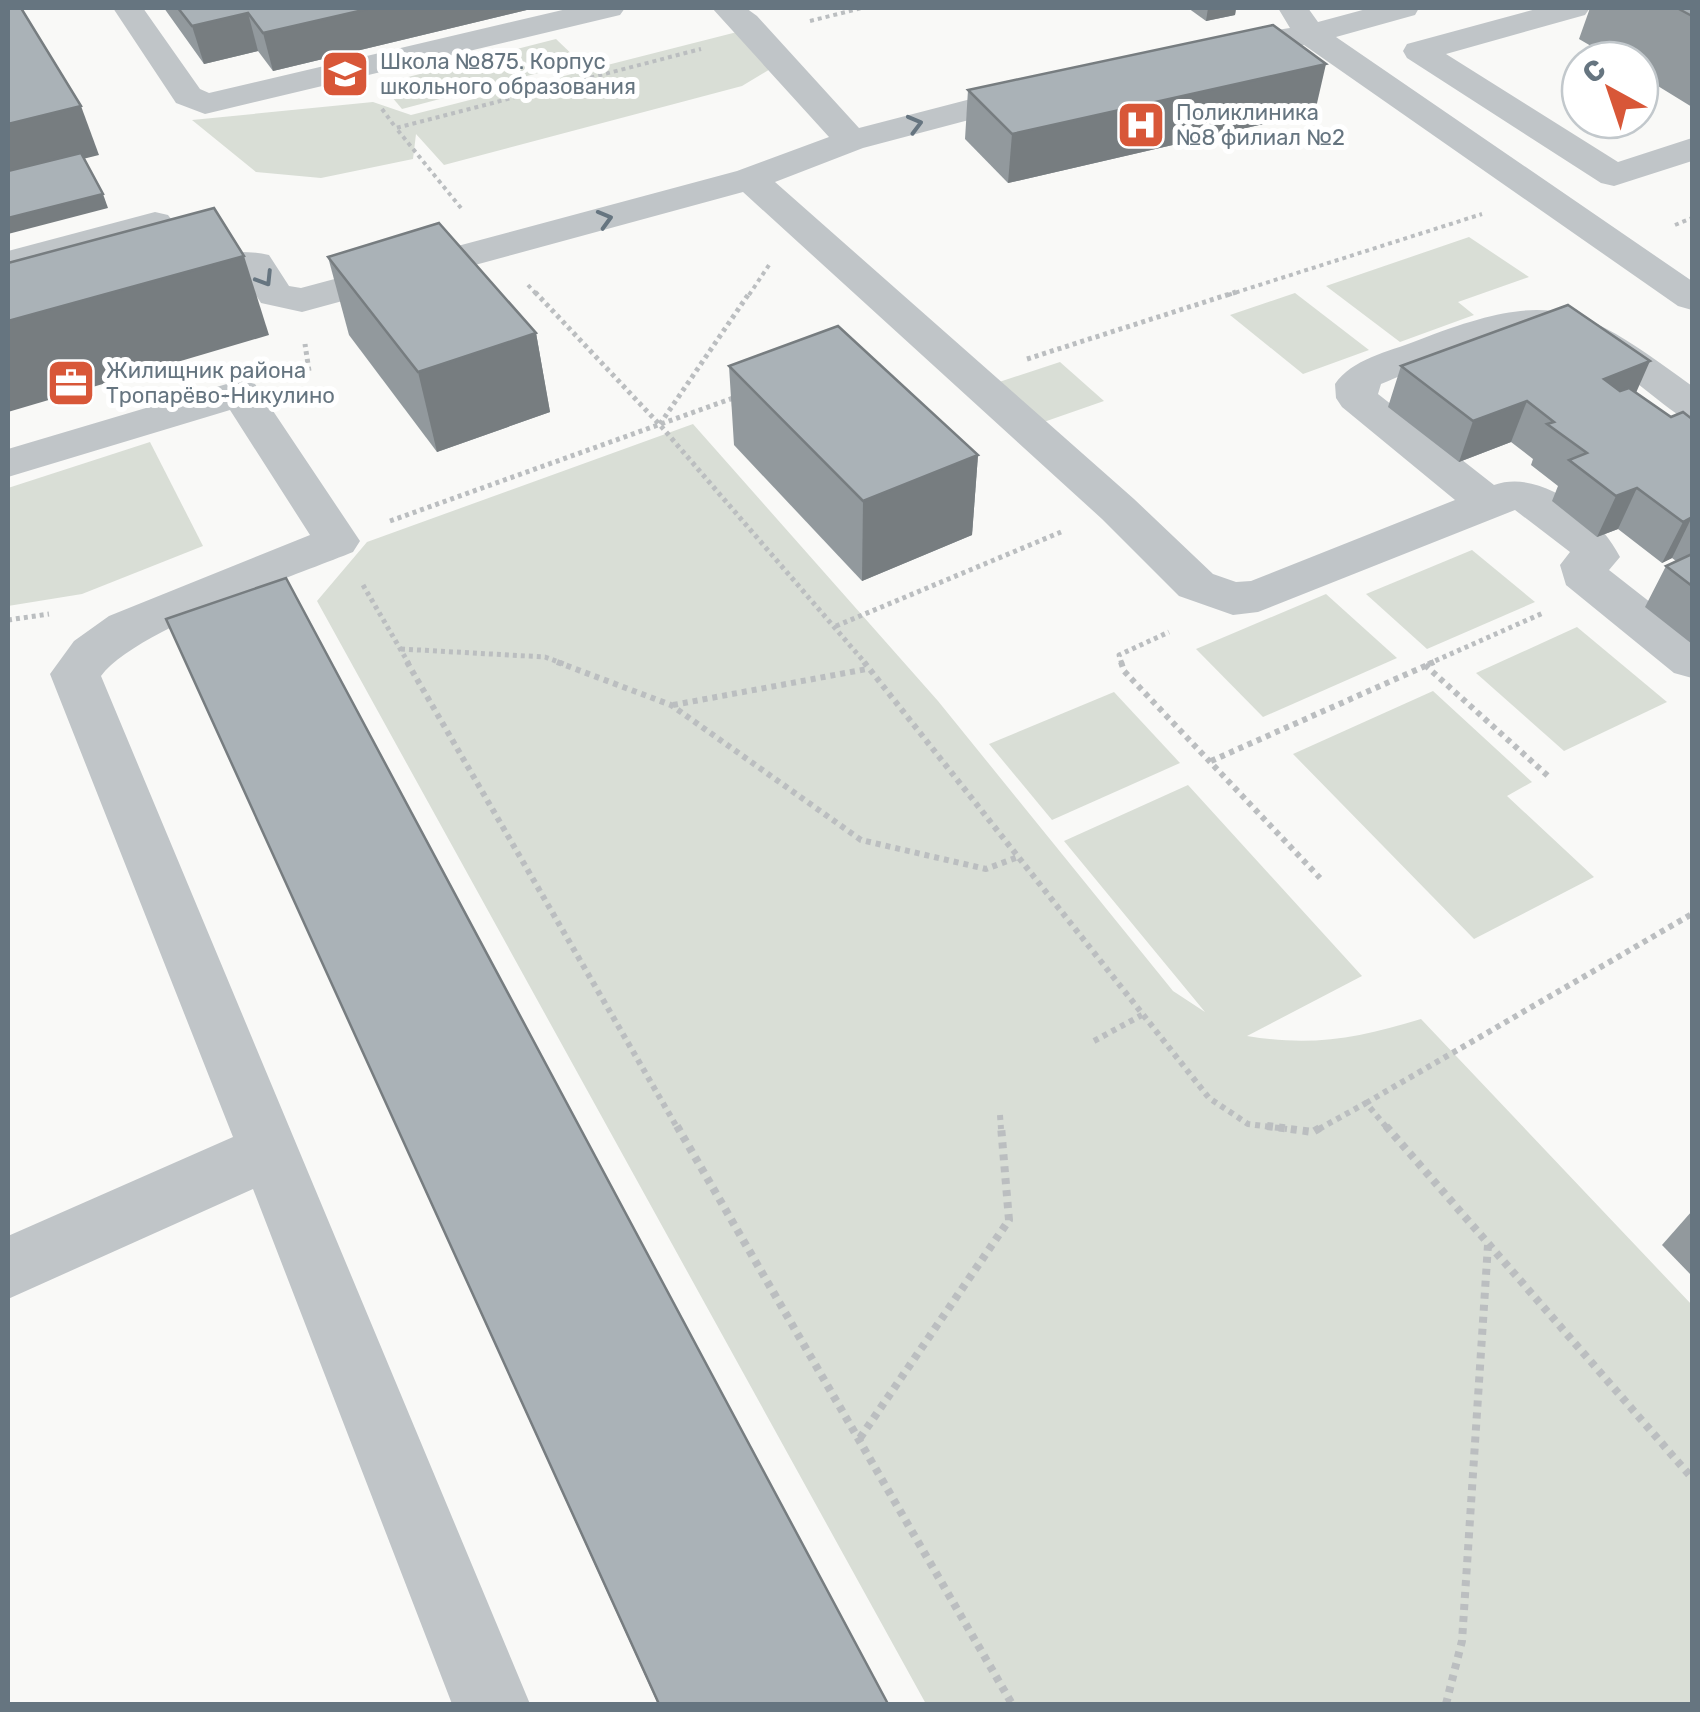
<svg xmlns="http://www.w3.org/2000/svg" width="1700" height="1712" viewBox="0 0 1700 1712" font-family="Rubik,sans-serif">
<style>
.green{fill:#d9ded6}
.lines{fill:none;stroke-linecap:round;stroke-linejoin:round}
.path-far3{stroke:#bbbec0;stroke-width:4;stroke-dasharray:4 4;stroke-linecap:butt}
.path-far2{stroke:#bbbec0;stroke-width:5;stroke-dasharray:4 4;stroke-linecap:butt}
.path-far1{stroke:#bbbec0;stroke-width:6;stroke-dasharray:5 5;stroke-linecap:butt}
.path{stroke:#bbbec0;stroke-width:8;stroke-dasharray:6 6;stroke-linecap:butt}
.minor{fill:#c0c5c8;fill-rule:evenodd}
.wall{fill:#92999d}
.shaded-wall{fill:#777d80}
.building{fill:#aab2b7;stroke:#777d80;stroke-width:2.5}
.oneway{stroke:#667580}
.labels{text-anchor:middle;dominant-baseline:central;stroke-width:10;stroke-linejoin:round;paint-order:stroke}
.far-poi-label{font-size:22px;fill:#667580;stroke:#fff;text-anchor:start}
</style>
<rect width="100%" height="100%" fill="#f9f9f7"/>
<!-- green -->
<g class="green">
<polygon points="741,31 772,68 742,86 444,165 416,134 413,159 321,178 256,172 192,120 373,102 411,115"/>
<polygon points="556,39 580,62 402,109 381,84"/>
<polygon points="1469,237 1529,277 1458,302 1474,315 1400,342 1326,286"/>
<polygon points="1295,293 1369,350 1303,374 1230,315"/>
<polygon points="1060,362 1104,401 1038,424 996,383"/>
<path d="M693,424L938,701L1173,991L1205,1012L1064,841L1188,785L1362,976L1247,1036C1313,1047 1358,1038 1421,1019L1692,1305V1704H926L317,601L367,542Z"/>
<polygon points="150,442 203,546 82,594 8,606 8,488"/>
<polygon points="1472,550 1535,602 1427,649 1366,594"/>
<polygon points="1326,594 1397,658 1263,717 1196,649"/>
<polygon points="1577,627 1667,702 1564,751 1476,673"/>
<polygon points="1433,691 1532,782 1507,796 1594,877 1474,939 1293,754"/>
<polygon points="1114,692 1180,763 1052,820 989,744"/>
</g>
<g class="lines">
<!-- path-far3 -->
<g class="path-far3">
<polyline points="810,21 862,8"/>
<polyline points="382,109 396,128"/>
<polyline points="461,208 396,128 701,49"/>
<polyline points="1675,225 1692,218"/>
<polyline points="528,285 537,295"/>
<polyline points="749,295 769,265"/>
<polyline points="1228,295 1482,214"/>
</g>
<!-- path-far2 -->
<g class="path-far2">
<polyline points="535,292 660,425 866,664"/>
<polyline points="1027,359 1236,292"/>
<polyline points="294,376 309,371 305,344"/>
<polyline points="660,424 750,292"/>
<polyline points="390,521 736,397"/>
<polyline points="363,585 409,664"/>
<polyline points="8,620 49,614"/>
<polyline points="836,626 1061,532"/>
<polyline points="401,649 545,657 564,664"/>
<polyline points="1122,664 1119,655 1169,632"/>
<polyline points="1428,664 1543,613"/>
</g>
<!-- path-far1 -->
<g class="path-far1">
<polyline points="407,662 678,1129"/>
<polyline points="557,662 671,705 861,840 986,869 1018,857"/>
<polyline points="864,662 1209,1098 1248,1124 1287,1129"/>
<polyline points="1121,662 1124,671 1320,878"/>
<polyline points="1425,665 1548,776"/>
<polyline points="673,705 867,669"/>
<polyline points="1211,761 1434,662"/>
<polyline points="1094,1041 1142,1015"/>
<polyline points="1366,1103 1692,914"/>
<polyline points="1000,1115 1001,1129"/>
<polyline points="1319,1129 1366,1103 1388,1129"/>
</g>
<!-- path -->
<g class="path">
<polyline points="677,1126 1012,1704"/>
<polyline points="1267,1126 1313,1132 1323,1126"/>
<polyline points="1386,1126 1692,1478"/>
<polyline points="860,1438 1009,1220 1001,1126"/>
<polyline points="1446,1704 1462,1641 1488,1245"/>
</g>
<!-- minor -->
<g class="minor">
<polygon points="113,8 143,8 200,89 209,93 571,8 625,8 620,15 205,114 176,103"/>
<path d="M712,8H746L757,16L859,128L1040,81L1052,84L1057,91L1052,98L863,148L775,182L1134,499L1213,574L1236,582L1251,581L1455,500L1342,407L1336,398L1335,384C1352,359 1388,352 1416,341C1551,288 1579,303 1692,386V418L1677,414C1640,388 1603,350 1560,335C1514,319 1425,366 1381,384L1378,394L1494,485C1541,468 1599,516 1620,557L1609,570L1692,635V678L1674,673L1566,585L1560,565L1570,552L1515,510L1258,612L1233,615L1179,596L1102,519L743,192L302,312L261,303L244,276L174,284L160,280L155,272L160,264C192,256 237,247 269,255L289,286L301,288L737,171L829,137Z"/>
<polygon points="1278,8 1308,8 1318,22 1370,8 1419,8 1415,15 1336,37 1692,281 1692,310 1678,306 1304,45 1216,59 1204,56 1200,49 1204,42 1216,39 1290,28"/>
<polygon points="1540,8 1590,8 1585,15 1446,54 1618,162 1692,138 1692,161 1614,186 1601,183 1407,58 1403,51 1407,44"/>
<polygon points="155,212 168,215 174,223 168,231 8,274 8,251"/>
<path d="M240,380L255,384L360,541L353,552C294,576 135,630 101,676L530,1704H452L253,1189L8,1299V1236L233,1137L50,674L74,641L109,616L310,535L230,410L8,477V449Z"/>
</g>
</g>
<!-- wall -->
<g class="wall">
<polygon points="164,8 535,8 273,71 258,51 204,64"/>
<polygon points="1188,8 1236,8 1235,15 1206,21"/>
<polygon points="1590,8 1692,8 1692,107 1640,75 1640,60 1615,60 1579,39"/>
<polygon points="968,90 1315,112 1008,183 965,139"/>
<polygon points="328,257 536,333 550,412 437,452 349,335"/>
<polygon points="729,366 978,455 972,535 862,581 734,445"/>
<polygon points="1401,366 1636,393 1671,417 1692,419 1692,644 1645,607 1666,566 1676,561 1672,558 1662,563 1618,529 1597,537 1552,501 1558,486 1531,465 1533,459 1511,442 1459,462 1388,407"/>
<polygon points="166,619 888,1704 658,1704"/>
<polygon points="1692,1211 1692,1276 1662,1245"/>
</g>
<!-- shaded-wall -->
<g class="shaded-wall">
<polygon points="372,8 535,8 273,71 263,33"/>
<polygon points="1208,8 1236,8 1235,15 1206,21"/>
<polygon points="248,13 258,51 204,64 192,26"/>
<polygon points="1326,64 1315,112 1008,183 1012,134"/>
<polygon points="81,106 99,155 10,177 8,171 8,124"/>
<polygon points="103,194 108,208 8,234 8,218"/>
<polygon points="244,256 269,335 8,412 8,321"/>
<polygon points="536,333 550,412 437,452 418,372"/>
<polygon points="1650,361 1632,402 1604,379"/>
<polygon points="1527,401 1511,442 1459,462 1473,421"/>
<polygon points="978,455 972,535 862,581 863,501"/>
<polygon points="1637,488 1618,529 1597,537 1616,496"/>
<polygon points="1692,517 1672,558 1662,563 1683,522"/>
</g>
<!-- building -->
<g class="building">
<polygon points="8,8 21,8 81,106 8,124"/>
<polygon points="178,8 372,8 263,33 248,13 192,26"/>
<polygon points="1677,8 1692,8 1692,16"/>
<polygon points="1273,25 1326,64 1012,134 968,90"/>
<polygon points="81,153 103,194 8,218 8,171"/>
<polygon points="214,208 244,256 8,321 8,263"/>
<polygon points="439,223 536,333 418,372 328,257"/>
<polygon points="1568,305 1650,361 1604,379 1620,391 1629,388 1671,417 1683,412 1692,419 1692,517 1683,522 1637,488 1616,496 1569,460 1587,453 1547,424 1554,422 1527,401 1473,421 1401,366"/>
<polygon points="838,326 978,455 863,501 729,366"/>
<polygon points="1692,554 1692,586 1666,566"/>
<polygon points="286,578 888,1704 659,1704 166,619"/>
</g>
<!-- one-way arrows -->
<defs><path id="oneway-chevron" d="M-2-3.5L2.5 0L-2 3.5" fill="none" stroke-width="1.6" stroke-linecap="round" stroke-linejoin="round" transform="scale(2.5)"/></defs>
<g class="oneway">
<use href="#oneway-chevron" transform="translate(915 124) rotate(-15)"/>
<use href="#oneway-chevron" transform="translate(605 219) rotate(-16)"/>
<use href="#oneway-chevron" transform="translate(265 279) rotate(58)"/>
</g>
<!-- icons -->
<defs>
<g id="school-square" transform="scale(2.5)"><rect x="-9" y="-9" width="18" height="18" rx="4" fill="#d85738" stroke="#fff"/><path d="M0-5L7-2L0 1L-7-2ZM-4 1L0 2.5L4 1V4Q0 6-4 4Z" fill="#fff"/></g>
<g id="hospital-square" transform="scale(2.5)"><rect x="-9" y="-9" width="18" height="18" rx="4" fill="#d85738" stroke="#fff"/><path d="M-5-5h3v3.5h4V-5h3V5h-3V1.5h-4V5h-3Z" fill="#fff"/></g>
<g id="office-square" transform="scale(2.5)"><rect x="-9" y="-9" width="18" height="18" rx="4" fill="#d85738" stroke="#fff"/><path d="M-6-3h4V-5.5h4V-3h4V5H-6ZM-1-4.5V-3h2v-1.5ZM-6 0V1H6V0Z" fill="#fff"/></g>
</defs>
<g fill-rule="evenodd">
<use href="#school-square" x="345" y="74"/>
<use href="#hospital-square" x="1141" y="125"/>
<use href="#office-square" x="71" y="383"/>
</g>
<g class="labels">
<!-- far-poi labels -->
<g class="far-poi-label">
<text x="380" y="61">Школа №875. Корпус<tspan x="380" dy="25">школьного образования</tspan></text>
<text x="1176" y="112">Поликлиника<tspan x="1176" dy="25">№8 филиал №2</tspan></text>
<text x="106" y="370">Жилищник района<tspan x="106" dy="25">Тропарёво-Никулино</tspan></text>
</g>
</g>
<!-- border -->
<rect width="1700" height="1712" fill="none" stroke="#667580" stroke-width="20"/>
<!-- north arrow -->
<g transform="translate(1610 90) rotate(320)"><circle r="48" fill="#ffffff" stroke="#c2c8cc" stroke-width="2.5"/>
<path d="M0-8L18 38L0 25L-18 38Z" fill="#d85738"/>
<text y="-15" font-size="28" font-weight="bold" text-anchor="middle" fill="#667580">С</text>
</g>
</svg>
